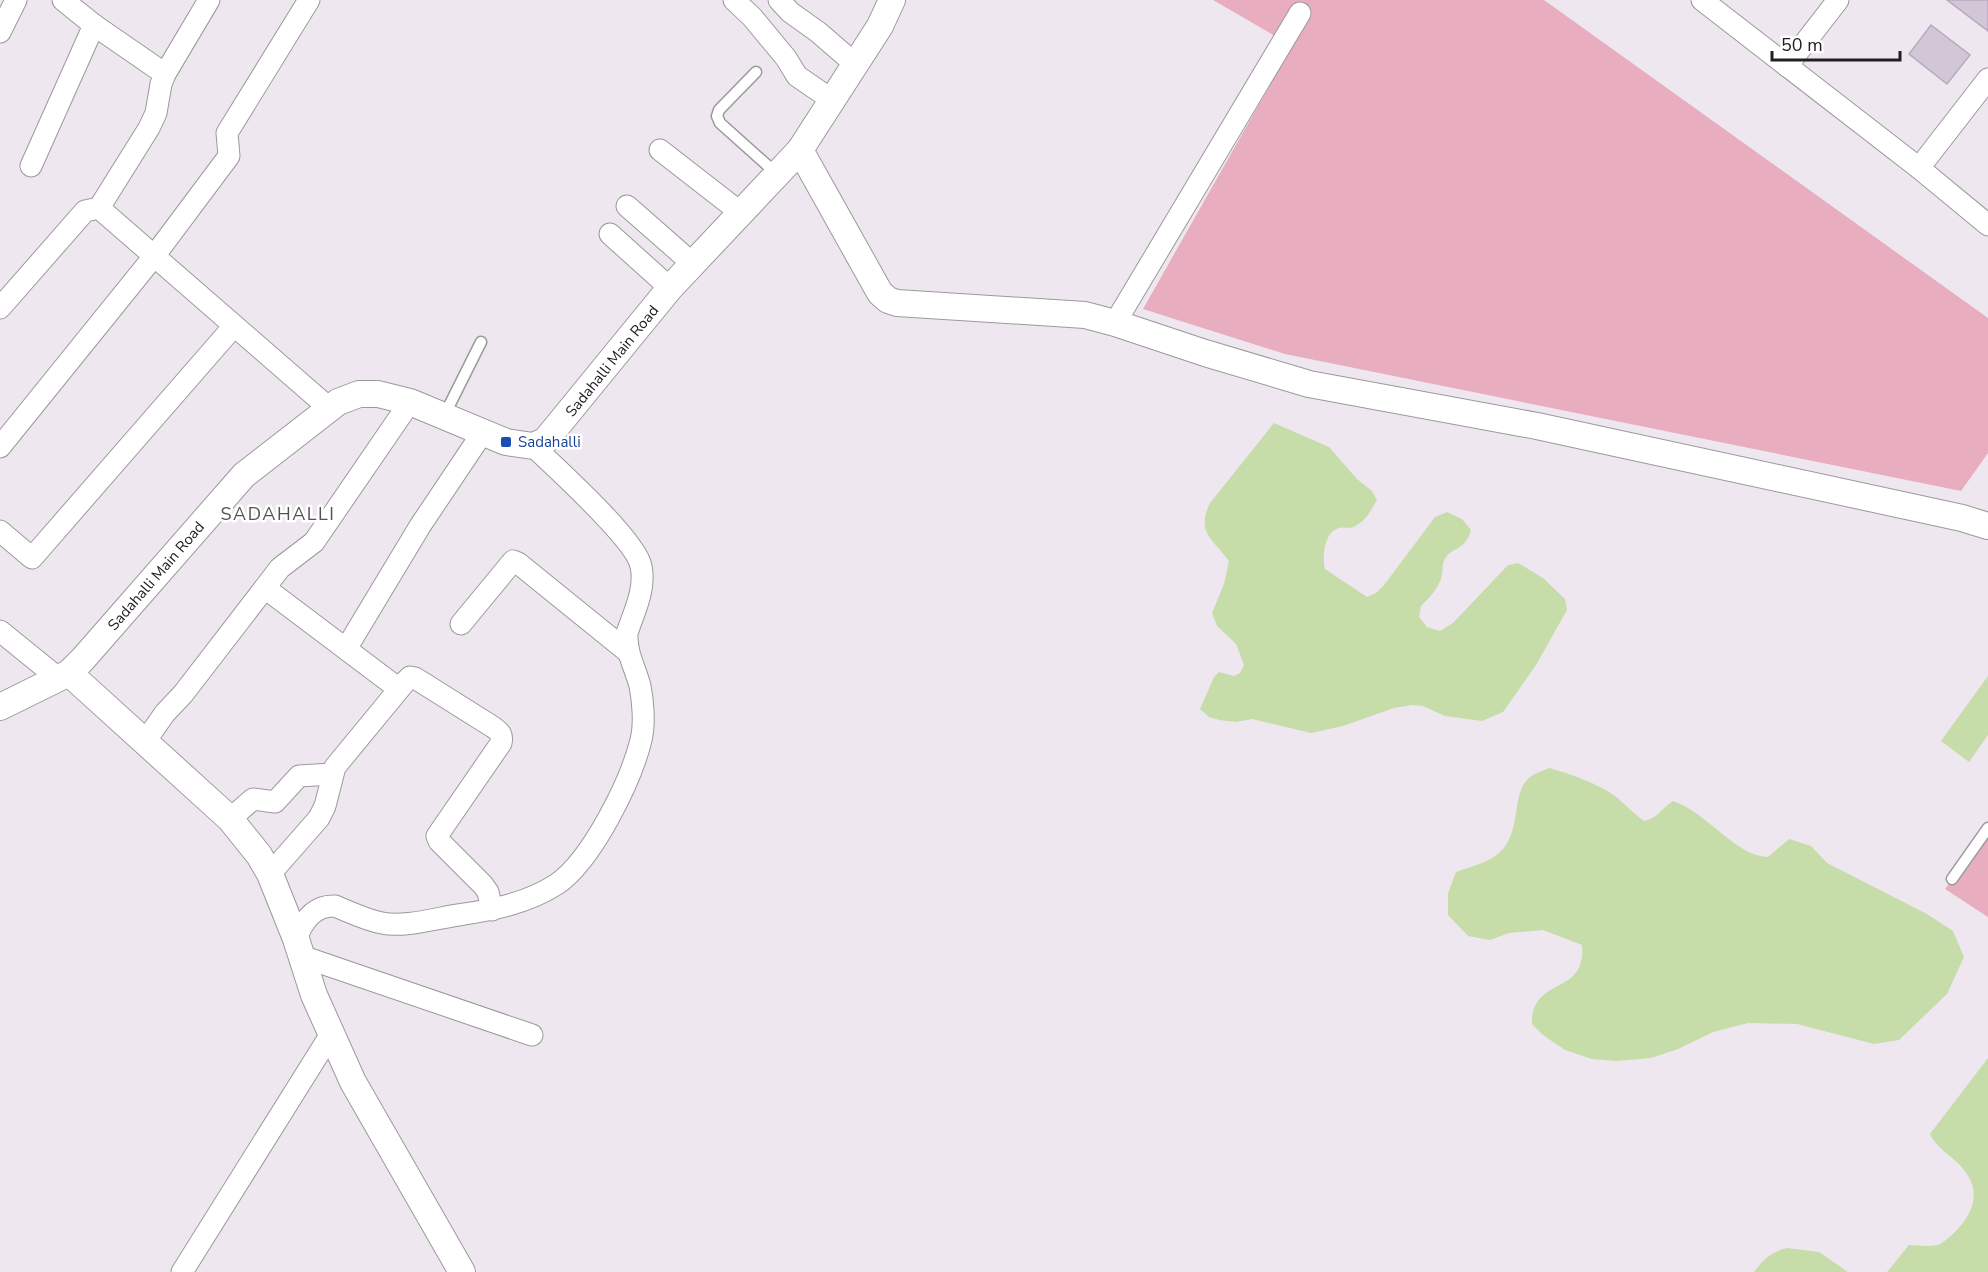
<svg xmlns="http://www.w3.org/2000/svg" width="1988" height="1272" viewBox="0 0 1988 1272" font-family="'Nunito Sans',sans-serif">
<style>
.grass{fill:#e8aebf}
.water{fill:#c6dca9}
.building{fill:#d1c7d7;stroke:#b9a9c1;stroke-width:1.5}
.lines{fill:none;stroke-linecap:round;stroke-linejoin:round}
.service-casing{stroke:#9a9a9a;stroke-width:13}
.minor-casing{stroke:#9a9a9a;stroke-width:23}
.tertiary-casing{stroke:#9a9a9a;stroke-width:28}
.service{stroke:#fff;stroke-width:10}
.minor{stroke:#fff;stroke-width:21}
.tertiary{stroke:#fff;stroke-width:26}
.transit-dot{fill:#1a4fb4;stroke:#fff;stroke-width:2}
.labels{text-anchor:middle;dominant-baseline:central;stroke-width:5;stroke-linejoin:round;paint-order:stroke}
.street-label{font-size:15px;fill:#202020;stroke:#fff}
.transit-label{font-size:15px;fill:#164399;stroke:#fff;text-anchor:start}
.quarter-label{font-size:18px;letter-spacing:1.5px;fill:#535353;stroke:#fff}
</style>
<rect width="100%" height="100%" fill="#efe7f0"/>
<!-- grass -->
<g class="grass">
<polygon points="1213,0 1544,0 1988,318 1988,453 1961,491 1285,354 1143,309 1292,46"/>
<polygon points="1988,835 1988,917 1945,889"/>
</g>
<!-- water -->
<g class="water">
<path d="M1274,423L1329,447L1357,479L1372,491L1377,500C1371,510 1367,519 1357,525C1351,530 1345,526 1339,528C1324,532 1322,557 1325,569L1367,597L1376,593L1384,585L1435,517L1447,512L1462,519L1471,530C1465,553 1451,545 1444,561C1442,565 1443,570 1442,575C1439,588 1430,597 1421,606L1419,617L1427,627L1440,631L1453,623L1508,565L1518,563L1543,578L1565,599L1567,610L1536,665L1503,712L1482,721L1445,716L1423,706L1412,705L1394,708L1343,726L1311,733L1252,719L1236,722L1219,720L1209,717L1200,709L1214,677L1219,672L1234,676L1240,673L1244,665L1236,644L1217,626L1212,613L1224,584L1229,561C1212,538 1196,533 1210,503Z"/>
<polygon points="1988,676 1988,735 1969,762 1941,741"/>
<path d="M1549,768C1566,772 1601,785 1615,796C1625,804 1633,813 1644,821C1658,818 1661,809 1673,801C1707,812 1735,856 1768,857L1789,839L1811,846L1827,863L1927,914L1953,931L1964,957L1947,994L1899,1040L1874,1044L1797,1024L1748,1023L1713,1032L1678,1049L1651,1058L1616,1061L1592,1059L1565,1050L1543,1035L1532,1024C1532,1019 1532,1013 1534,1009C1544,979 1586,991 1582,945L1543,930L1509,933L1490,940L1468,936L1448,915V893L1456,872C1472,866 1492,862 1503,849C1521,828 1512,794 1528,779C1532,774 1543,771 1549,768Z"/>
<path d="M1988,1058V1272H1887L1909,1245C1918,1245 1929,1247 1937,1245C1942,1244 1948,1238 1952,1235C1970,1218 1982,1197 1967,1174C1956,1157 1937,1150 1930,1134Z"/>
<path d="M1787,1248L1819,1252L1848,1272H1754C1763,1259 1771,1252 1787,1248Z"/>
</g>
<!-- building -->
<g class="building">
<polygon points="1947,0 1988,0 1988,31"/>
<polygon points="1931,25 1970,55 1947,84 1909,54"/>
</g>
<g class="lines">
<!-- service casing -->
<g class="service-casing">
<g id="service">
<polyline points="756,72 719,110 717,116 720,123 777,174"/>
<polyline points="444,416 481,342"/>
<polyline points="1952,879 1988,828"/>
</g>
</g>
<!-- minor casing -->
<g class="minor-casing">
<g id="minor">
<polyline points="734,0 752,17 786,58 797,76 832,100"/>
<polyline points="779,0 790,12 818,32 855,64"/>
<polyline points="1702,0 1919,168 1988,225"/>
<polyline points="94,25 165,74"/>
<polyline points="0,32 16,0"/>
<polyline points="1787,66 1838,0"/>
<polyline points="660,150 741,213"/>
<polyline points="31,166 94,25 63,0"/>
<polyline points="1919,168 1988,79"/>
<polyline points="627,206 693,264"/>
<polyline points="99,208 149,128 156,113 161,84 165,74 209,0"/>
<polyline points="610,234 670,288"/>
<polyline points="0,308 85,211 99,208 329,408"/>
<polyline points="1115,323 1300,13"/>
<polyline points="0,447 155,255 229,156 227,133 309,0"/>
<polyline points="0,531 32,558 234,326"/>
<polyline points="265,588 399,689"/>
<polyline points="461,624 513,561 518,563 628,652"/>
<polyline points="0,631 58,678"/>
<polyline points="346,649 420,526 483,432"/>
<polyline points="144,743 165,713 183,694 280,568 314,542 410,402"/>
<polyline points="230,819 253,799 275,802 299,776 332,774"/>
<path d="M270,874L319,818L325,806L335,767L405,682L410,677L415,678L493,727C500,732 503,735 501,743L437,836L439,841L483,885L488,892L492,910"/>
<path d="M296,939C303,921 314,905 335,906C350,912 366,920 382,923C403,928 437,918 458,915C493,910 528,903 557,884C592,860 631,781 641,740C645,724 643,701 640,686C635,667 626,653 627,633C634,612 646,589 641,566C636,540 556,468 533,446"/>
<polyline points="301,956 532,1035"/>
<polyline points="182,1272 331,1034"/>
</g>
</g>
<!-- tertiary casing -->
<g class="tertiary-casing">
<g id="tertiary">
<polyline points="800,150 880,293 888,300 897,303 1085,315 1115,323 1205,353 1309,384 1537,426 1962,518 1988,526"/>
<polyline points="69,673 230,819 259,855 270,874 296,939 314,995 353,1082 462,1272"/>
<polyline points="0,707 69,673 83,659 244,475 338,402 359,394 378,394 410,402 506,442 533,446 545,441 670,288 800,150 880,26 892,0"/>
</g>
</g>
<!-- service -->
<use href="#service" class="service"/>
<!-- minor -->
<use href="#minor" class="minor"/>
<!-- tertiary -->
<use href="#tertiary" class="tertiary"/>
</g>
<!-- markers -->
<rect class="transit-dot" x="500" y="436" width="12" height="12" rx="3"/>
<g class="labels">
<!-- street labels -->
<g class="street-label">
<text transform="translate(612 361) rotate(-51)">Sadahalli Main Road</text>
<text transform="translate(156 576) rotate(-49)">Sadahalli Main Road</text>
</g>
<!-- transit labels -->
<g class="transit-label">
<text x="518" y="442">Sadahalli</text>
</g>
<!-- quarter labels -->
<g class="quarter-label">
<text x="278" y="514">SADAHALLI</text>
</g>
</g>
<!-- scale -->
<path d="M1772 51v9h128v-9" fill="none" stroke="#202020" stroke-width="3"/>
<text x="1781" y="51" font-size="18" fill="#202020" stroke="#ffffff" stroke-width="4.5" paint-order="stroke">50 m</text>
</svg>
